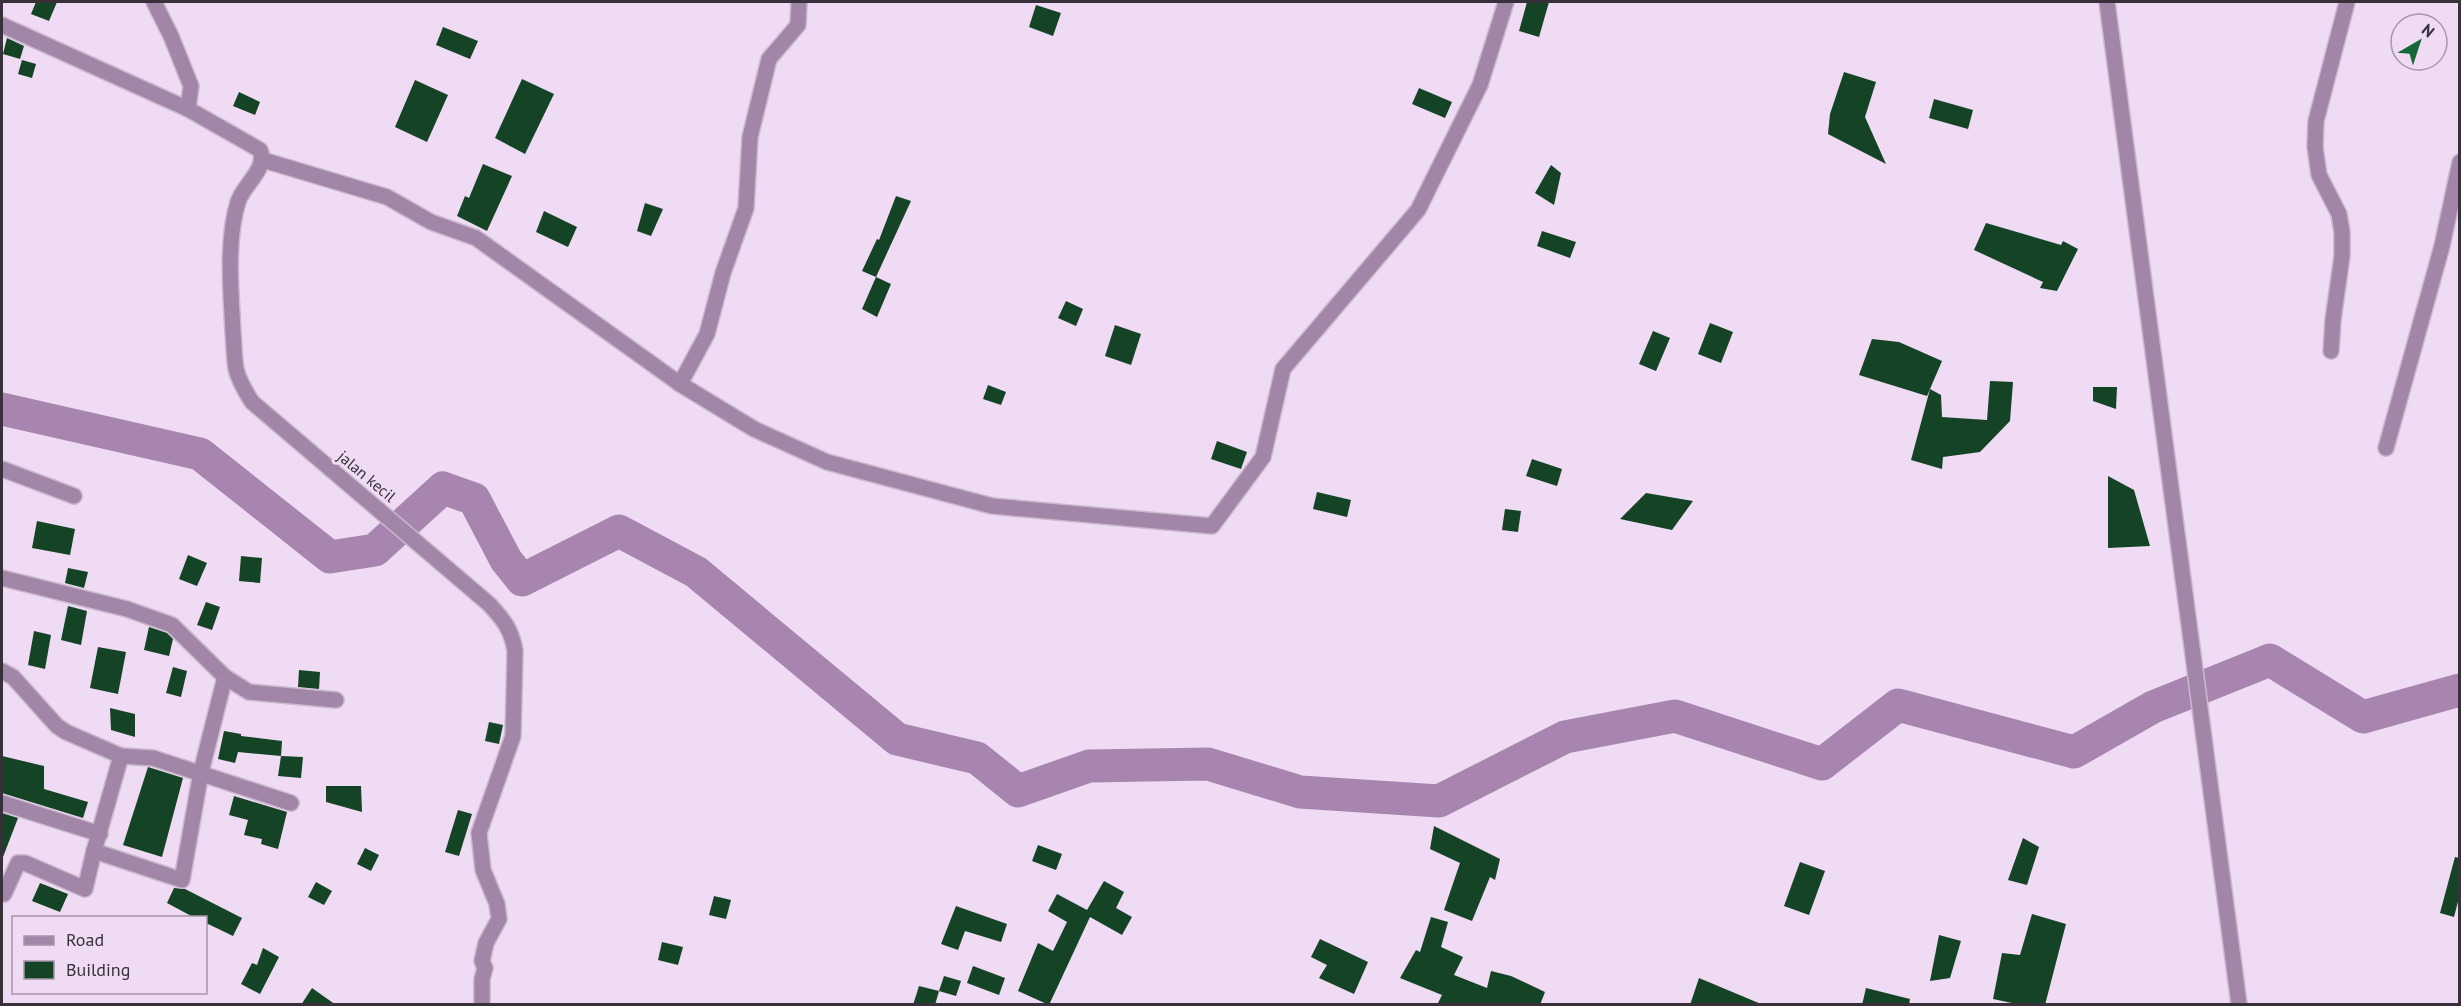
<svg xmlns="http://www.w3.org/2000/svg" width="2461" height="1006" viewBox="0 0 2461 1006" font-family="'PT Sans',sans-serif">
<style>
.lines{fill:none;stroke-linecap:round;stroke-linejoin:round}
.river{stroke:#a885af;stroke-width:33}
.building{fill:#154326}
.minor-casing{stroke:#cab9ce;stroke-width:18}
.minor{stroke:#a286a8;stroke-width:15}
.labels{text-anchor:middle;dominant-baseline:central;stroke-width:6;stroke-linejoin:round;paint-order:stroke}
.street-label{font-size:16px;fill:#38313a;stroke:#efdbf3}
</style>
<rect width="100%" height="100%" fill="#efdbf3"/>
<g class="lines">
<!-- river -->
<polyline class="river" points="2,409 200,454 330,557 375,550 443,488 474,499 506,560 522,580 619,531 696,572 897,739 977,758 1018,791 1089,766 1208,764 1300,792 1439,801 1565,737 1675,716 1822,764 1898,705 2074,752 2153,707 2270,660 2363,717 2460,690"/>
</g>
<!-- building -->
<g class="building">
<polygon points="36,2 57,2 49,21 31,14"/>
<polygon points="1527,2 1549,2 1539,37 1519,31"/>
<polygon points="1036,5 1061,13 1053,36 1029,27"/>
<polygon points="443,27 478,41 470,59 436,45"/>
<polygon points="7,38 24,46 20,59 3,54"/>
<polygon points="22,60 36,64 32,78 18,74"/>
<polygon points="1844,72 1876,82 1865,117 1886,164 1828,134 1830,114"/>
<polygon points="522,79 554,94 525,154 495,138"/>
<polygon points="415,80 448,95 427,142 395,127"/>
<polygon points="1419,88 1452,102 1445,118 1412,104"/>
<polygon points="239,92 260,102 255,115 233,106"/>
<polygon points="1934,99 1973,110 1968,129 1929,118"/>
<polygon points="483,164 512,176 487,231 457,216 465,196 469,198"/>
<polygon points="1551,165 1561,173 1554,205 1535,193"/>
<polygon points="896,196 911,201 876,277 862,271 877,239 879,240"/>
<polygon points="645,203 663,209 651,236 637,231"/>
<polygon points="544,211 577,227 568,247 536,232"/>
<polygon points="1986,223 2061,245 2063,241 2078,249 2057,291 2040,288 2043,282 1974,250"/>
<polygon points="1542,231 1576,242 1570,258 1537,246"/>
<polygon points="876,277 891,284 877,317 862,309"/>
<polygon points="1066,301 1083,309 1076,326 1058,318"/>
<polygon points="1710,323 1733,332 1721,363 1698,354"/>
<polygon points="1115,325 1141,334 1131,365 1105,356"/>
<polygon points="1653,331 1670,338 1656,371 1639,364"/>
<polygon points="1872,339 1899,342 1942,361 1927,396 1859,375"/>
<polygon points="1990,381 2013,382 2010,421 1980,452 1943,457 1942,469 1911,460 1930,389 1941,395 1942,417 1987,420"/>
<polygon points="988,385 1006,392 1001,405 983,399"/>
<polygon points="2093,387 2117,387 2116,409 2093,401"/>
<polygon points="1217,441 1247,452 1241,469 1211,459"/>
<polygon points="1532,459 1562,469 1557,486 1526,476"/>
<polygon points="2108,476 2134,490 2150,546 2108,548"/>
<polygon points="1317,492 1351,500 1347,517 1313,509"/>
<polygon points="1646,493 1693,501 1672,530 1620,519"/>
<polygon points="1505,509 1521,511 1518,532 1502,530"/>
<polygon points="37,521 75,529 70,555 32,548"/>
<polygon points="188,555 207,563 197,586 179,579"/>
<polygon points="241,556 262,558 260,583 239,581"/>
<polygon points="68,568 88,572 84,588 65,583"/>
<polygon points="206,602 220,607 212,630 197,625"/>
<polygon points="68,606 87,611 81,645 61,640"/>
<polygon points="149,627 167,633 173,639 169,656 144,650"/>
<polygon points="34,631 51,635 45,669 28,665"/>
<polygon points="98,647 126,652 118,694 90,688"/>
<polygon points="173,667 187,671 181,697 166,693"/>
<polygon points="299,670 320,672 319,689 298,687"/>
<polygon points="110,708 135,714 135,737 111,730"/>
<polygon points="489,722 503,725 499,744 485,741"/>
<polygon points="224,731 241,734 241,736 282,741 281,756 238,752 235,763 218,759"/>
<polygon points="2,756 44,766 44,789 88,802 83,818 2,793"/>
<polygon points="281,756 303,757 301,778 278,776"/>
<polygon points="148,767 183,778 162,857 123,845"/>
<polygon points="326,786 361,786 362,812 326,802"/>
<polygon points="234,796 287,812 278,849 261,844 262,839 244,835 248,820 229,815"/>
<polygon points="458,810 472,814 459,856 445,852"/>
<polygon points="2,813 18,818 3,857 2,857"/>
<polygon points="1434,826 1500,859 1495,880 1490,877 1472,921 1444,910 1460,863 1430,849"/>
<polygon points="2023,838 2039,847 2027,885 2008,880"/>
<polygon points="1038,845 1062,854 1056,870 1032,861"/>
<polygon points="365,848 379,855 371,871 357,864"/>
<polygon points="2455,857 2460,858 2460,894 2454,917 2440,913"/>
<polygon points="1800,862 1825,871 1809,915 1784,906"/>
<polygon points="1104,881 1124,892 1116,908 1132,917 1122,935 1090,917 1049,1005 1018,991 1038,943 1053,951 1067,922 1048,911 1057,894 1087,910"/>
<polygon points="316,882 332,891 324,905 308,897"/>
<polygon points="40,883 68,894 60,912 32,901"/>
<polygon points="174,888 185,889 242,918 233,936 206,923 206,918 195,918 167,903"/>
<polygon points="714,896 731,900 726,919 709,915"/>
<polygon points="956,906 1007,924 1001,942 965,931 958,950 941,944"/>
<polygon points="2032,914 2066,924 2045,1005 2021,1005 1993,999 2002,953 2020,955"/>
<polygon points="1431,917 1448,922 1441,947 1463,957 1454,975 1487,988 1491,971 1511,976 1545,992 1540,1005 1437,1005 1442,995 1400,978 1416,950 1420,952"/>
<polygon points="1939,935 1961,941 1950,978 1930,981"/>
<polygon points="1320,939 1368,962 1354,994 1319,978 1327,965 1311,957"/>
<polygon points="662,942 683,947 678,965 658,960"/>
<polygon points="263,948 279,957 260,994 241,984 252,963 257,965"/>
<polygon points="973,966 1005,978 999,995 967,983"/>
<polygon points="944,976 961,981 956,996 939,991"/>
<polygon points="1699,978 1761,1004 1761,1005 1690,1005"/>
<polygon points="919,986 939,991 935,1005 913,1005"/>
<polygon points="312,988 336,1005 301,1005"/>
<polygon points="1866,988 1910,999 1909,1005 1862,1005"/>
</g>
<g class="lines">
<!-- minor casing -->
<g class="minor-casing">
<g id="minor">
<path d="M154,2L171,36L191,86L188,109L260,150C268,169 243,185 238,202C226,240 231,293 233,332C234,344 234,357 236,369C239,381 245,391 252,402L489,604C503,619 512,630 515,651L513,736L479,833L483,870L497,904L499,919L486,943L482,961L485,968L482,979V1004"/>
<polyline points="2107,2 2239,1004"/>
<polyline points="2,25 188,109"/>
<polyline points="263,160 387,197 431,222 476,238 680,384 754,429 827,462 992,506 1212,526 1263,457 1283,369 1418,210 1480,85 1506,2"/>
<polyline points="2331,351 2333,320 2342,256 2342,232 2339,214 2319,175 2315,147 2316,121 2347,2"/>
<polyline points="680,384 707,334 723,273 746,208 750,137 769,59 798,25 799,2"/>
<polyline points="2386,448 2442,246 2460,162"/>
<polyline points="2,469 74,496"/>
<polyline points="2,578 127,609 172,625 225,677 249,692 336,700"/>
<polyline points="2,671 13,677 57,726 66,732 121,756 153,758 291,803"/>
<polyline points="121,756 94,851 182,880 201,772 225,677"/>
<polyline points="2,803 100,834"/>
<polyline points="2,893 4,894 18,863 25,863 85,889 94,851"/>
</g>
</g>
<!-- minor -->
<use href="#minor" class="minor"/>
</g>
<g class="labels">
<!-- street labels -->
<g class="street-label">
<text transform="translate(367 476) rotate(40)">jalan kecil</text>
</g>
</g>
<!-- border -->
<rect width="2461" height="1006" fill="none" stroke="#38313a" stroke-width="6"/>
<!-- legend -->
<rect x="12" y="916" width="195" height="78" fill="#efdbf3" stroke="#a697a9" stroke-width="1.5"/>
<rect x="24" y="936" width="30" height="9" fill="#a286a8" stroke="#a697a9" stroke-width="1.5"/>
<text x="66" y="946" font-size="18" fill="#38313a">Road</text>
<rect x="24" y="961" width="30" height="18" fill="#154326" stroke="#a697a9" stroke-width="1.5"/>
<text x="66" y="976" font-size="18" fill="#38313a">Building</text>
<!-- north arrow -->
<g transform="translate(2419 42) rotate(39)"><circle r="28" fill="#efdbf3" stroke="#a697a9" stroke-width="1.5"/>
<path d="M0-4.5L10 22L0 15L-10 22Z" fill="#166839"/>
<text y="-9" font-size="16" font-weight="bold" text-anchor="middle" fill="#38313a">N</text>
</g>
</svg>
